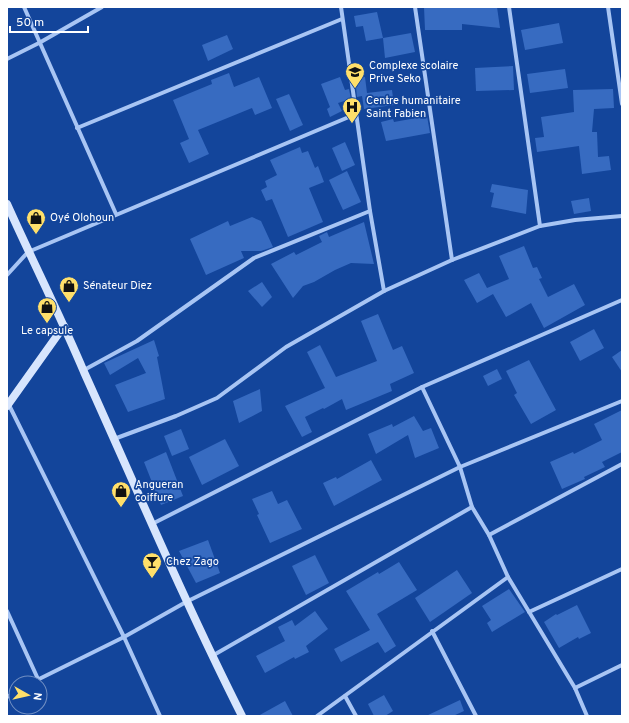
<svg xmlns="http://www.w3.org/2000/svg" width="629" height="723" viewBox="0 0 629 723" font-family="Overpass,sans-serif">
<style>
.building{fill:#376bc1}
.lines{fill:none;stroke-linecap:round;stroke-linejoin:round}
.street{stroke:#a8c5f4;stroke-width:4}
.secondary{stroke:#d7e5fd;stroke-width:8}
.labels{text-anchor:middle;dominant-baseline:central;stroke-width:3.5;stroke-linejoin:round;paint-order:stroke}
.poi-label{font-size:11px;fill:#fff;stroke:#13459b;text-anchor:start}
</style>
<rect width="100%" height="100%" fill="#13459b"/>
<!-- building -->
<g class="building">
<polygon points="424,7 497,7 500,28 462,24 462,30 425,30"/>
<polygon points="377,12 383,38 366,41 363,26 356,27 354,16"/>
<polygon points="559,23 563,43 525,50 521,30"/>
<polygon points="411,33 415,52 385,58 383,38"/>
<polygon points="227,35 233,49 208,61 202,45"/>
<polygon points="513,66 514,90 476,91 475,68"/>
<polygon points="565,69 568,88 530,93 527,74"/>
<polygon points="229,73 234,87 259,77 272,108 255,115 252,108 198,130 209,154 189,163 180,143 189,139 173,100 212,84 211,80"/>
<polygon points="340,77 345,90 349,89 351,99 338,103 342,111 330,117 327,109 330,107 321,84"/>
<polygon points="365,77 367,93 392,90 394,105 364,109 362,96 357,97 356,87 358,86 357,78"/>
<polygon points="613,89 614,108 594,109 592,132 597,132 598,157 609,156 611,170 582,174 579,146 537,152 535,138 544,137 541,117 574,112 573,90"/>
<polygon points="289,94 303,125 290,131 276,99"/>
<polygon points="427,116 430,133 386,141 381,122 393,119 394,122"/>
<polygon points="345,142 355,165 342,171 332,148"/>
<polygon points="300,147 302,153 308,151 315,168 318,166 324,182 309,188 323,222 288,237 272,199 266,201 261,190 267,187 265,181 277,175 270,160"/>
<polygon points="347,171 361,202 343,210 329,180"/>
<polygon points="492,184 528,190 526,214 491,207 494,193 490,192"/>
<polygon points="589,198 591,211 574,214 571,201"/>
<polygon points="252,217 261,221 273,247 261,251 241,251 244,258 206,275 190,239 228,221 230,226"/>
<polygon points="364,222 374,264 351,263 335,270 314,282 303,286 293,298 271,264 294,252 296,255 322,242 319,236 327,232 329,237"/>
<polygon points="524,246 533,268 537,267 542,278 539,279 548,297 574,284 585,305 544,328 531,303 506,317 493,294 477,303 464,280 479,273 487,288 509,279 499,256"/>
<polygon points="262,282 272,297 262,307 248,291"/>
<polygon points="378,314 393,350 402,346 414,373 390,384 392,391 346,410 342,399 324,409 323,408 305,417 312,432 302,437 285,406 325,388 307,352 320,345 336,377 377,361 361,321"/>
<polygon points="594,329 604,348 580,361 570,342"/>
<polygon points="154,340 159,356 157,357 165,399 128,412 115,385 146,373 138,358 110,375 104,363"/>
<polygon points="622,350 622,372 612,357"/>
<polygon points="529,360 556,410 531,424 514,395 517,393 506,371"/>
<polygon points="497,369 502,379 488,386 483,376"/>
<polygon points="260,389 262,411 239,423 233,401"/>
<polygon points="622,410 622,452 602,462 605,467 584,477 585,479 562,489 550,462 573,452 574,454 602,440 594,424"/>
<polygon points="414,416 423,431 431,428 439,448 415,458 408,435 376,454 368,434 392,424 393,427"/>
<polygon points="181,429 189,449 172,456 164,436"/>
<polygon points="225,439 239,466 202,485 189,457"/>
<polygon points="166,452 183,496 161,505 144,462"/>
<polygon points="371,460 382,480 334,506 323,483 336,477 337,479"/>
<polygon points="272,491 278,504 287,500 302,529 270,543 257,515 259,514 252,499"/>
<polygon points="208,540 220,573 196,583 179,551"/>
<polygon points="315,555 329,583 306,595 292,566"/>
<polygon points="399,562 417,590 377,614 396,646 385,653 378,642 341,662 334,649 370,630 346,591 378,572 379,574"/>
<polygon points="457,570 472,593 430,622 415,598"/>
<polygon points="509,589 525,612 492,632 487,623 491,620 482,606"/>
<polygon points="577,605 591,633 579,639 578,637 559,648 544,622 556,614 557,615"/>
<polygon points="315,611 328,629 306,646 309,652 295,659 294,657 265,673 256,656 285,641 278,627 292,620 295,626"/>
<polygon points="384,695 393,711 385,716 374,716 368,704"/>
<polygon points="460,700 464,711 453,716 426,716"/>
<polygon points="285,701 293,716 258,716"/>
</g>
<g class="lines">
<!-- street -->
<g class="street">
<polyline points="24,7 116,214"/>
<polyline points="341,7 370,211 384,291"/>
<polyline points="415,7 452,260"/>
<polyline points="509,7 540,226"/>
<polyline points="608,7 622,104"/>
<polyline points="7,59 39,43 102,7"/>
<polyline points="77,128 342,19"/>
<polyline points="7,275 28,252 356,114"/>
<polyline points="84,370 137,341 254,258 370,211"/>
<polyline points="422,387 460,467 472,507 489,535 508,577 575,688 587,716"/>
<polyline points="9,405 124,637 160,716"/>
<polyline points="114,439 176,416 217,398 286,347 384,291 452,260 540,226 575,220 622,216"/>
<polyline points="152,524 422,387 622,300"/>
<polyline points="489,535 622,464"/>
<polyline points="7,611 38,679"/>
<polyline points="529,612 622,569"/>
<polyline points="432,631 476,716"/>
<polyline points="212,656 472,507"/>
<polyline points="31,683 124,637 186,602 460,467 622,401"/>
<polyline points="575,688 622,665"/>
<polyline points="345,696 356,716"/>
<polyline points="7,697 16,692"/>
<polyline points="317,716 508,577"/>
</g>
<!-- secondary -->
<g class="secondary">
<path d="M7,204C32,260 60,315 84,372C136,487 185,603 242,716"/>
<polyline points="7,406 64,326"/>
</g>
</g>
<!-- icons -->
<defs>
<g id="school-pin" transform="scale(1)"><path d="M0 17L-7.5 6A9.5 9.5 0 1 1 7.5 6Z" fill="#ffdf6a" stroke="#13459b"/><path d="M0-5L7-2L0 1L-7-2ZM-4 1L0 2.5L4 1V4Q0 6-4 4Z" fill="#111"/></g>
<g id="hospital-pin" transform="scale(1)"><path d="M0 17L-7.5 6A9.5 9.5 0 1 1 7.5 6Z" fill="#ffdf6a" stroke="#13459b"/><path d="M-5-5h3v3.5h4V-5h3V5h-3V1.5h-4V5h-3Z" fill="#111"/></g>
<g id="shop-pin" transform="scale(1)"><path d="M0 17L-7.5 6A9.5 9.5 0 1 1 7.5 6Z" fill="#ffdf6a" stroke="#13459b"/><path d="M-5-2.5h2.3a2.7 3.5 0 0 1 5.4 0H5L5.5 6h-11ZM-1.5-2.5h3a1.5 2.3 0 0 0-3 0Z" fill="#111"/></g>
<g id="bar-pin" transform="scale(1)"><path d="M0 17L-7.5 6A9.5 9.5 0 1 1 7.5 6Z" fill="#ffdf6a" stroke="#13459b"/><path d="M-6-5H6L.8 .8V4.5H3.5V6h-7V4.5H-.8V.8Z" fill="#111"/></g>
</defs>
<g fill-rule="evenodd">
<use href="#school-pin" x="355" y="72"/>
<use href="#hospital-pin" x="352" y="107"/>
<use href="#shop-pin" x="36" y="218"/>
<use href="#shop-pin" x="69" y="286"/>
<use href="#shop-pin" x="47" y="307"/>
<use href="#shop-pin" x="121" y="491"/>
<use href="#bar-pin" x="152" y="562"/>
</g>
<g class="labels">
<!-- poi labels -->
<g class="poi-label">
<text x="369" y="66">Complexe scolaire<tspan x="369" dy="13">Prive Seko</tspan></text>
<text x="366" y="101">Centre humanitaire<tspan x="366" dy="13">Saint Fabien</tspan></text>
<text x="50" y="218">Oyé Olohoun</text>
<text x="83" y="286">Sénateur Diez</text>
<text x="47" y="331" text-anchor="middle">Le capsule</text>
<text x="135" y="485">Angueran<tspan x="135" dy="13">coiffure</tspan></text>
<text x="166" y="562">Chez Zago</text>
</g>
</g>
<!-- border -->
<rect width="629" height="723" fill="none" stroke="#ffffff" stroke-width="16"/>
<!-- north arrow -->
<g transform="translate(28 695) rotate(98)"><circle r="19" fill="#13459b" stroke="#718fc3"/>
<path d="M0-3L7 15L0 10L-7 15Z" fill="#ffdf6a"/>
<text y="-6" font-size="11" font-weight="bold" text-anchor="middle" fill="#ffffff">N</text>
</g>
<!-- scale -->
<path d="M10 26v6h78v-6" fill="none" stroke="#ffffff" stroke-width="2"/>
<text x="16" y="26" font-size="12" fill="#ffffff" stroke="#13459b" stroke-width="3" paint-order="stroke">50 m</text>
</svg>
